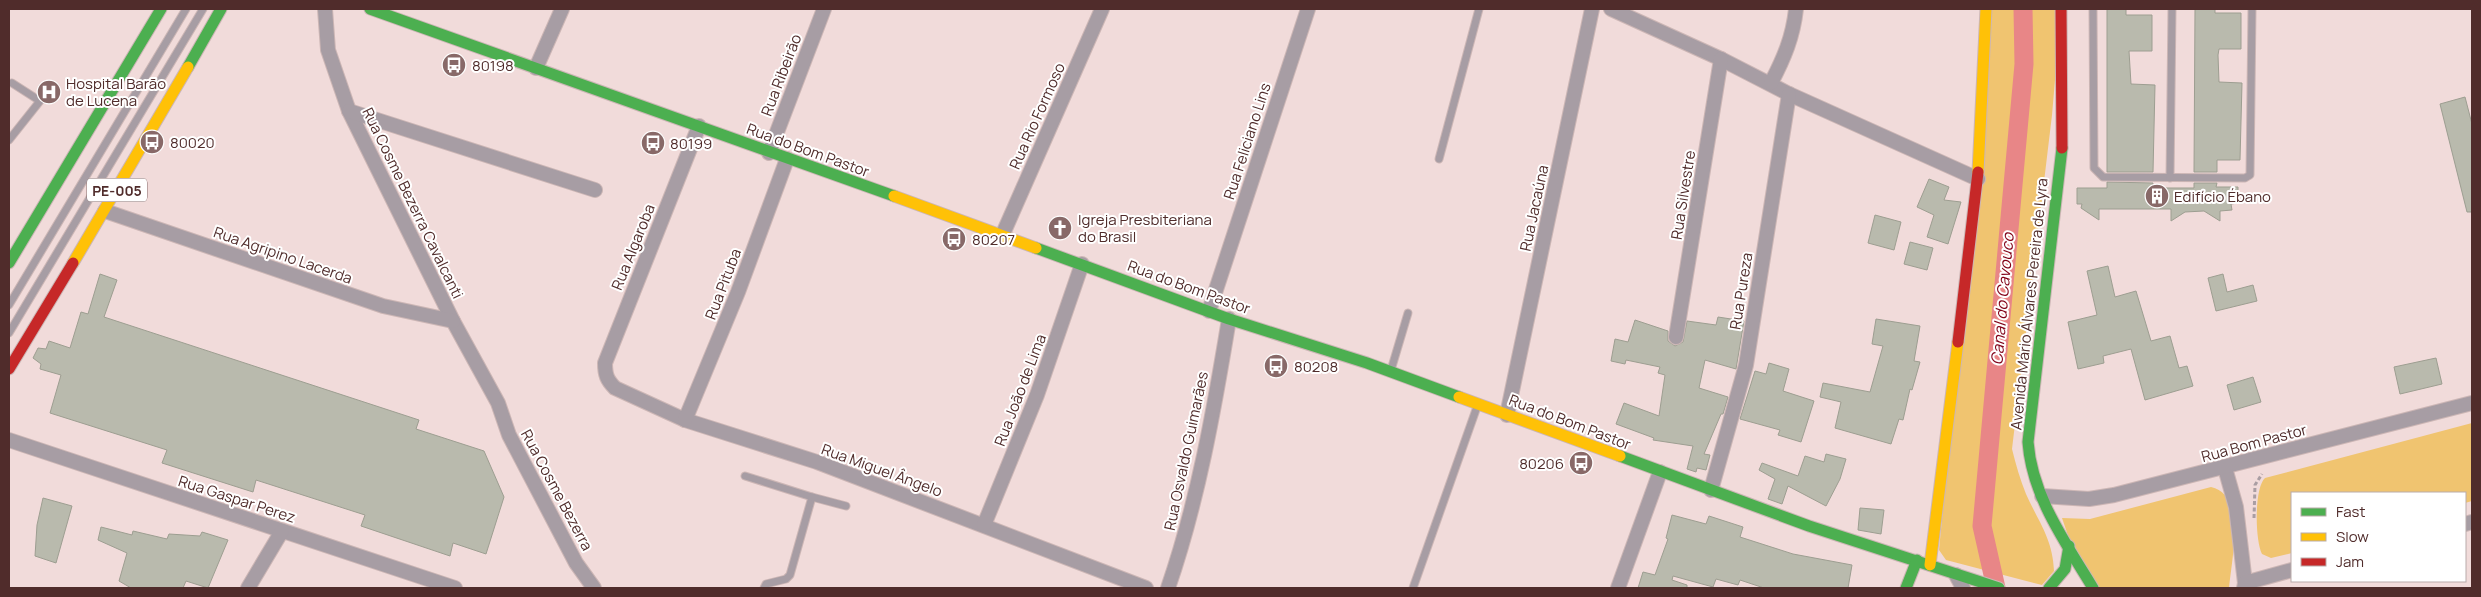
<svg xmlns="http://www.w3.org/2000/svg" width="2481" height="597" viewBox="0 0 2481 597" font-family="Manrope,sans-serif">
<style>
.green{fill:#f0c470}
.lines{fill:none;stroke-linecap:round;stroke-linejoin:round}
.canal{stroke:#e88687;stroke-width:19}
.building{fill:#b9baad;stroke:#9d9e91}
.lane-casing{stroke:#ccb6b5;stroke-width:9}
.street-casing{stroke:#ccb6b5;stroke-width:16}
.fast-casing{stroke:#ccb6b5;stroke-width:13}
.slow-casing{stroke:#ccb6b5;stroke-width:13}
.jam-casing{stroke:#ccb6b5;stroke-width:13}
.path{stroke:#aa9ea3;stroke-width:3;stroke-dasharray:4 2.5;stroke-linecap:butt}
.lane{stroke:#a79da4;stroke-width:7}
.street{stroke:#a79da4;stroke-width:14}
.fast{stroke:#4caf50;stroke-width:11}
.slow{stroke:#ffc107;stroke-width:11}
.jam{stroke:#c62828;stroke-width:11}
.labels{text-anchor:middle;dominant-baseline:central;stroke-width:4;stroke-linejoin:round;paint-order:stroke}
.shield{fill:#fff;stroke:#846b6b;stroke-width:1}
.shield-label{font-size:14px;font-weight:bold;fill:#502c2b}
.poi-label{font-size:15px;fill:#502c2b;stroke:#fff;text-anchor:start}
.street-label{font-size:15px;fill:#502c2b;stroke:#fff}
.water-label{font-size:16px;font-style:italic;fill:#800017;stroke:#fff}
</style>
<rect width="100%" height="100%" fill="#f1dbda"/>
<!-- green -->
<g class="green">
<path d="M1991,9H2055V80L2052,115L2012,449C2016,465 2020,479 2026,494C2038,521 2053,539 2054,571L2042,585L1946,560L1939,550Z"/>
<path d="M2472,423V501L2465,503V493H2292V553L2271,558L2262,554C2255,541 2254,488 2265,478Z"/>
<path d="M2211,487C2247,494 2231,563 2229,588H2086L2062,518L2090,519Z"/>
</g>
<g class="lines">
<!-- canal -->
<polyline class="canal" points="1996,588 1982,526 2024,64 2023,9"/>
</g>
<!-- building -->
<g class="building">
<polygon points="2107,9 2126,9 2126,15 2152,15 2152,51 2129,51 2131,84 2155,85 2153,172 2107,172"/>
<polygon points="2195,9 2215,9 2215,13 2241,13 2241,49 2219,49 2218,55 2219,82 2242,83 2240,160 2217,160 2217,172 2194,172"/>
<polygon points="2465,97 2472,124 2472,212 2467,212 2440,104"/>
<polygon points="1929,179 1949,187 1944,200 1961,202 1948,244 1927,237 1934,215 1917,207"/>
<polygon points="2107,182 2153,183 2152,188 2194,188 2194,183 2217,183 2216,187 2238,187 2238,203 2231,204 2232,210 2220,211 2220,221 2204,211 2185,212 2171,221 2171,209 2099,209 2099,220 2081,208 2082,204 2077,204 2077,188 2107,188"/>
<polygon points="1875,215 1901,222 1894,250 1868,243"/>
<polygon points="1910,242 1933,248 1927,270 1904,264"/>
<polygon points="2108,266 2115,297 2136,291 2151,341 2170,336 2179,368 2187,366 2193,386 2145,400 2131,349 2103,356 2104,363 2078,369 2068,322 2097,315 2087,271"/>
<polygon points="100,274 117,280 104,317 419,420 416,429 484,451 504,497 486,554 453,543 450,556 361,526 365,515 256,480 253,492 162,463 167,450 50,413 61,375 40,369 41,364 33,358 38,348 46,349 49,341 70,348 81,312 88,314"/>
<polygon points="2223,274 2227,292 2253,285 2257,301 2216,311 2208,278"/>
<polygon points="1718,317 1744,321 1736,369 1705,360 1699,388 1728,397 1723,414 1721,414 1704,454 1710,455 1706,470 1697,468 1696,472 1687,469 1693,446 1653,440 1654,438 1616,424 1624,403 1659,416 1665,375 1658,373 1660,367 1626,360 1625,364 1611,361 1615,339 1628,342 1635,320 1668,331 1668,341 1675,346 1683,342 1687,321 1716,325"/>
<polygon points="1876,319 1920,326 1914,361 1920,362 1912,390 1910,389 1903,420 1899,419 1891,444 1835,428 1841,402 1820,397 1823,383 1870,392 1883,346 1872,344"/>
<polygon points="2436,358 2442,384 2400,394 2394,367"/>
<polygon points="1769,363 1789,369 1783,391 1814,401 1801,442 1778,435 1780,430 1740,419 1755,371 1766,374"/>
<polygon points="2253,377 2261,402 2234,410 2227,385"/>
<polygon points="1826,454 1846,459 1840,479 1826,506 1788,486 1782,504 1768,499 1775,479 1759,470 1762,463 1798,476 1805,456 1824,462"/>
<polygon points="43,498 72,506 56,563 35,556 37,525"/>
<polygon points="1860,508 1884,510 1881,534 1858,530"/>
<polygon points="1672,515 1706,524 1709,516 1743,527 1740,537 1793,554 1852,565 1848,588 1764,588 1740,580 1738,585 1716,579 1713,587 1673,576 1672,580 1687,585 1687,588 1638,588 1643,572 1655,575 1668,539 1666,538"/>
<polygon points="101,527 132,535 133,531 167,539 169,534 200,536 202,532 228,540 208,588 186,581 183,588 131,588 119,581 127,553 98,540"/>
</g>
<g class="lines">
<!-- lane casing -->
<g class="lane-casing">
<g id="lane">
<polyline points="2093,9 2094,168 2103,177 2245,178 2250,175 2252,9"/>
<polyline points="9,140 40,101 12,83"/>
<polyline points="1439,159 1479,9"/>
<polyline points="2170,178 2172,9"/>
<polyline points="9,305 186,9"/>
<polyline points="9,333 203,9"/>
<polyline points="1391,370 1408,313"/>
<polyline points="745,476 812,497 790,575 786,579 766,584 764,588"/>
<polyline points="812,497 846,506"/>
<polyline points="1413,588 1478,404"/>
</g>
</g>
<!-- street casing -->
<g class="street-casing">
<g id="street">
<polyline points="325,9 328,50 349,111 453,321 498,403 509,435 576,563 594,588"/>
<polyline points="1611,9 1721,59 1789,94 1978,179"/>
<polyline points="536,68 562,9"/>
<path d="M1771,83C1784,58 1793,37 1796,9"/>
<polyline points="349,111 595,190"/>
<path d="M699,126L605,363C605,375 607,380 615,388L685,420L817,462L1146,588"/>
<polyline points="769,153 824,9"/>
<polyline points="105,211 383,306 453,321"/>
<polyline points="1002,236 1102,9"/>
<polyline points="1209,311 1308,9"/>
<polyline points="1676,337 1721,59"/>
<polyline points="1507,415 1592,9"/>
<polyline points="685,420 738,292 787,159"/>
<polyline points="9,440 455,588"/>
<polyline points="2225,468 2236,507 2245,583 2244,588"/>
<polyline points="1711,490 1746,365 1789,94"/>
<polyline points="2042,496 2089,499 2114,495 2472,403"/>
<polyline points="2465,524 2472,522"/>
<polyline points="984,525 1037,395 1082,264"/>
<polyline points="1956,575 1963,588"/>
<polyline points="2245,583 2292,570"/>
<polyline points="248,588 282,531"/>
<path d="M1168,588C1198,501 1214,410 1229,319"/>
<polyline points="1618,588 1660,472"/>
</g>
</g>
<!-- fast casing -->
<g class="fast-casing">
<g id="fast">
<polyline points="370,9 894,196"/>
<polyline points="188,67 221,9"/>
<path d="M2062,148L2028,442C2032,497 2066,543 2093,588"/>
<polyline points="1036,248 1229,319 1367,363 1459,397"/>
<polyline points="9,263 161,9"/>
<polyline points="1620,456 1809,526 1999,588"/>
<polyline points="1906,588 1917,560"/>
<polyline points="2049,588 2065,569 2069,546"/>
</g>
</g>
<!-- slow casing -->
<g class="slow-casing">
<g id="slow">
<polyline points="1978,172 1986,9"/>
<polyline points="894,196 1036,248"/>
<polyline points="73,263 188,67"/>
<polyline points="1459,397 1620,456"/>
<polyline points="1930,565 1958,342"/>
</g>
</g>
<!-- jam casing -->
<g class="jam-casing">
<g id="jam">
<polyline points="2061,9 2062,148"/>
<polyline points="1958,342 1978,172"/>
<polyline points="9,369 73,263"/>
</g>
</g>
<!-- path -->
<polyline class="path" points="2254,518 2255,485 2262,474"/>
<!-- lane -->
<use href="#lane" class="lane"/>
<!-- street -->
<use href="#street" class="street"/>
<!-- fast -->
<use href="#fast" class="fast"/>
<!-- slow -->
<use href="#slow" class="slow"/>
<!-- jam -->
<use href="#jam" class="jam"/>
</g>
<!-- icons -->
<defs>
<g id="bus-disc" transform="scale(1.25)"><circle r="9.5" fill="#886968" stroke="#fff"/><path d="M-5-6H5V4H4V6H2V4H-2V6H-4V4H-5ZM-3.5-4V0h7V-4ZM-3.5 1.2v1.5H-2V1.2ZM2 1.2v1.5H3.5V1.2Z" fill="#fff"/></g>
<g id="hospital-disc" transform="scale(1.25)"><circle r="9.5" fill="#886968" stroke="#fff"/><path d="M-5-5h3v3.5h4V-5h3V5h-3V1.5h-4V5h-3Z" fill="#fff"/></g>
<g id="building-disc" transform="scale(1.25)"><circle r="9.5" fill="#886968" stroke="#fff"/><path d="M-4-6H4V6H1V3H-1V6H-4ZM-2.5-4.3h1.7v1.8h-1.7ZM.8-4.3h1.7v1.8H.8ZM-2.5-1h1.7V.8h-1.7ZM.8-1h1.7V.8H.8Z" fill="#fff"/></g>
<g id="church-disc" transform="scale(1.25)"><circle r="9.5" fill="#886968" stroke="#fff"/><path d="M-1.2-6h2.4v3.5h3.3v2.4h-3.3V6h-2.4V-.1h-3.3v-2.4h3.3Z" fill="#fff"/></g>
</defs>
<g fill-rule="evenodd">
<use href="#bus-disc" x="454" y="65"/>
<use href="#hospital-disc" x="49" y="92"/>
<use href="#bus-disc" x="152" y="142"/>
<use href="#bus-disc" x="653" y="143"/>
<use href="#building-disc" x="2157" y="196"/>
<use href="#church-disc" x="1060" y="228"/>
<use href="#bus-disc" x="954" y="239"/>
<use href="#bus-disc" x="1276" y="366"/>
<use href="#bus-disc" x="1581" y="463"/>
</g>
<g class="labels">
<!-- shield labels -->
<rect class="shield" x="87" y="178.5" width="60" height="23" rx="4"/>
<g class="shield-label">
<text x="117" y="190">PE-005</text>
</g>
<!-- poi labels -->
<g class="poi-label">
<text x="472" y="65">80198</text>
<text x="66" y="83">Hospital Barão<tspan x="66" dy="17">de Lucena</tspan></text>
<text x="170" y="142">80020</text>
<text x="670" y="143">80199</text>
<text x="2174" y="196">Edifício Ébano</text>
<text x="1078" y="219">Igreja Presbiteriana<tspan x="1078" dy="17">do Brasil</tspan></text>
<text x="972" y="239">80207</text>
<text x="1294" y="366">80208</text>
<text x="1564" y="463" text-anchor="end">80206</text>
</g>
<!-- street labels -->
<g class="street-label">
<text transform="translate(781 75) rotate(-69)">Rua Ribeirão</text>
<text transform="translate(1037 116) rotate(-66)">Rua Rio Formoso</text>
<text transform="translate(1247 141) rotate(-72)">Rua Feliciano Lins</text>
<text transform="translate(808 150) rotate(20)">Rua do Bom Pastor</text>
<text transform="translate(1683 195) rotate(-81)">Rua Silvestre</text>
<text transform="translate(413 203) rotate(64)">Rua Cosme Bezerra Cavalcanti</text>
<text transform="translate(1534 208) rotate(-78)">Rua Jacaúna</text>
<text transform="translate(633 247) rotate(-68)">Rua Algaroba</text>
<text transform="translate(283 255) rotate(19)">Rua Agripino Lacerda</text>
<text transform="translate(723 284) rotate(-69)">Rua Pituba</text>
<text transform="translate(1189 287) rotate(20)">Rua do Bom Pastor</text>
<text transform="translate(1741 291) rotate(-81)">Rua Pureza</text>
<text transform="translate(2029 304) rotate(-84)">Avenida Mário Álvares Pereira de Lyra</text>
<text transform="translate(1020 390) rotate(-69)">Rua João de Lima</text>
<text transform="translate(1570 422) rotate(21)">Rua do Bom Pastor</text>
<text transform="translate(2254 443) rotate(-15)">Rua Bom Pastor</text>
<text transform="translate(1186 451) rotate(-78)">Rua Osvaldo Guimarães</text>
<text transform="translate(882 470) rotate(20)">Rua Miguel Ângelo</text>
<text transform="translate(557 490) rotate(62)">Rua Cosme Bezerra</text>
<text transform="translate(237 499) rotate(18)">Rua Gaspar Perez</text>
</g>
<!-- water labels -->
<g class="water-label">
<text transform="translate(2002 299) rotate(-85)">Canal do Cavouco</text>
</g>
</g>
<!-- border -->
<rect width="2481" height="597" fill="none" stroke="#502c2b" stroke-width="20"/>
<!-- legend -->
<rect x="2291" y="492" width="175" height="90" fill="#ffffff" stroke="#b9abaa"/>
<rect x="2301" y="508" width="25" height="8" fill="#4caf50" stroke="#b9abaa"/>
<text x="2336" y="517" font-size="15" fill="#502c2b">Fast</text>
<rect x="2301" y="533" width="25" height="8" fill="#ffc107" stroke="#b9abaa"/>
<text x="2336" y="542" font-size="15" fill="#502c2b">Slow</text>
<rect x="2301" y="558" width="25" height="8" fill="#c62828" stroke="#b9abaa"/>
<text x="2336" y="567" font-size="15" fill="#502c2b">Jam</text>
</svg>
